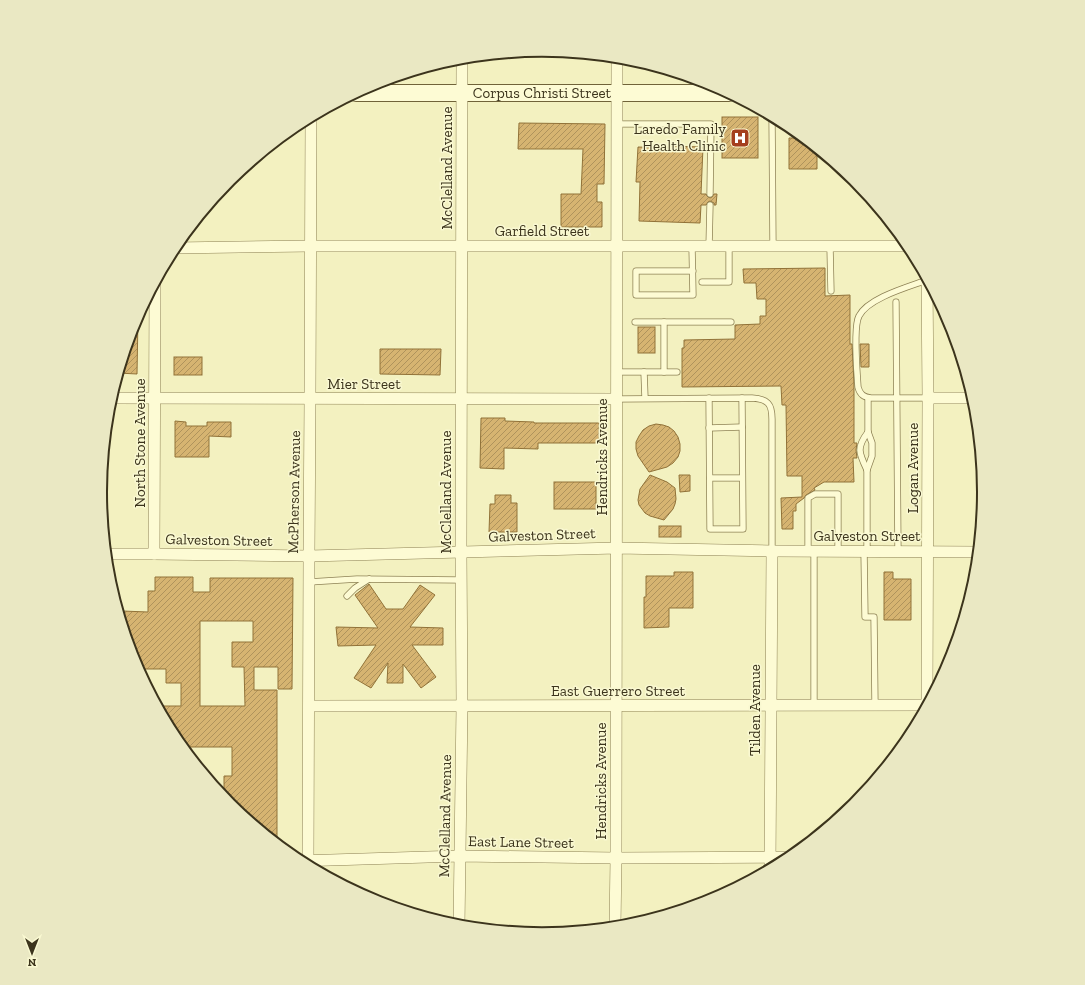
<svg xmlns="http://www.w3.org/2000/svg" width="1085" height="985" viewBox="0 0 1085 985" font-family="'Zilla Slab',serif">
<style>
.building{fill:url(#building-hatch);stroke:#917238;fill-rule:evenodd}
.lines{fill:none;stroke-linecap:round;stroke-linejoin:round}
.lane-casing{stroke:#8e8255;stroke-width:7}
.street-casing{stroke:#8e8255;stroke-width:12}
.secondary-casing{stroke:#706339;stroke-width:18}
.lane{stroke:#fdfbd4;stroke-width:5.5}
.street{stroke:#fdfbd4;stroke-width:11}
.secondary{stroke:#fdfbd4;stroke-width:16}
.labels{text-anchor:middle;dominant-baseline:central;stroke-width:3;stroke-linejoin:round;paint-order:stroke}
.street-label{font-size:15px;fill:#3c341c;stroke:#f9f8d1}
.poi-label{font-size:15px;fill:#3c341c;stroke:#f9f8d1;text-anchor:end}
.rim{fill:none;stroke:#3c341c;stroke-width:2}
</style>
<defs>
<pattern id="building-hatch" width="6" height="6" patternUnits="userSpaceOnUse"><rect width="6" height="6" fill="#d6b471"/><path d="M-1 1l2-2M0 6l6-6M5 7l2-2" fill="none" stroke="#af935c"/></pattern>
</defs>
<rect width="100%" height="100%" fill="#f3f1c0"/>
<!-- building -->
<g class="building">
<rect x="722" y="117" width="36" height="41"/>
<polygon points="519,123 605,124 604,184 597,184 597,202 602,202 602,227 561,227 561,194 581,194 583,149 518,149"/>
<polygon points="789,138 805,138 817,148 817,169 789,169"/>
<polygon points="668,146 703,147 701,194 706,194 707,196 710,198 712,197 714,194 717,194 716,205 714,205 714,203 710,201 708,202 706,205 701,205 700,223 639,221 640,182 636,182 638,147 668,148"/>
<polygon points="825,268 825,296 850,295 850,344 852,344 854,384 854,443 857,443 856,450 857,458 853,458 854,482 824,482 814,488 815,490 806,495 804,498 796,504 796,511 793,511 793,529 782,529 781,498 802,497 802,476 787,476 786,405 782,405 781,386 682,387 682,348 684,348 684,340 735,339 735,325 760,324 760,316 766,316 766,299 757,299 756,283 744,283 743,269"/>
<polygon points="137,317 138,317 137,374 118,373 134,323"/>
<rect x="638" y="327" width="17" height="26"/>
<polygon points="860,344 869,344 869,367 861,367"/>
<polygon points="380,349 441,349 440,375 380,374"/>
<rect x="174" y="357" width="28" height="18"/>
<polygon points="481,418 505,418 505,421 534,422 534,423 599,423 599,443 538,443 538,449 504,448 504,469 480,468"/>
<polygon points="175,421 186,422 186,426 207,426 207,422 231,422 231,437 209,436 209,457 175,457"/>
<polygon points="656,424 663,425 669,427 674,431 678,437 680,444 680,451 678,457 673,463 667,467 649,472 638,456 636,449 636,442 639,436 643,430 649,426"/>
<polygon points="650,475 667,482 675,488 676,499 675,504 673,509 664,520 650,516 645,513 639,505 638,500 640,489"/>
<polygon points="679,475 690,475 690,491 680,492"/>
<rect x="554" y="482" width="42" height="27"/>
<polygon points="495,495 511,495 511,503 517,503 517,532 489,532 490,504 495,504"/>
<rect x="659" y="526" width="22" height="11"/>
<polygon points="674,572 693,572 693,608 669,608 669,627 644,628 644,597 646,597 646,576 674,576"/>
<polygon points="884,572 893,572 893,579 911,579 911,620 884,620"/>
<path d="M155,577H193V592H210V578H293L292,689H278V667H254V690H277V844L230,806V794H224V776H232V747H189V756L174,738L157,706H181V683H166V669H137L134,662L119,613H122V611L148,612V591H155ZM200,621H253V642H232V667H244L245,706H200Z"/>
<polygon points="369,584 386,609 403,609 420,585 435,595 410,627 443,628 443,645 412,645 436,677 421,688 403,664 403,683 387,683 388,663 371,688 354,678 376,645 338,646 336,627 378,628 355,595"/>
</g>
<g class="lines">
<!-- lane casing -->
<g class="lane-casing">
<g id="lane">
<polyline points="772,116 773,247"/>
<polyline points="617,124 711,124 710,194"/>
<polyline points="692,247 693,295 636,295 636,271 693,271"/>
<polyline points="709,247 710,205"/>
<polyline points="830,247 831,291"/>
<path d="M927,280C908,287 868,298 859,316C853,327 857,372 858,387C860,395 864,397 871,398H928"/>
<polyline points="702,282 729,282 729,247"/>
<polyline points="896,302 898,552"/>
<polyline points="635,322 731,322"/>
<polyline points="664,322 664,372"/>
<polyline points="617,372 677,372"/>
<polyline points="644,372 645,398"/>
<polyline points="709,398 710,529 743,529 742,398"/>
<path d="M617,399L752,398C768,399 772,404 772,419V551"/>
<polyline points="709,428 742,427"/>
<path d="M867,470C859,453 856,448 868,432"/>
<polyline points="710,478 742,478"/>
<polyline points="808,551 808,498 815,494 838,494 838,551"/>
<polyline points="864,551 865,617 874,617 875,705"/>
<polyline points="867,551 867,470 872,456 872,443 868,432 868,398"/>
<polyline points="309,582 357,579 461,580"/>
<polyline points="347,596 355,588 369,579"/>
<polyline points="814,706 814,551"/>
</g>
</g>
<!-- street casing -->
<g class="street-casing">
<g id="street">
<polyline points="174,248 310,246 910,246"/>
<polyline points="927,277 928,398 927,707"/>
<polyline points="111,398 617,399"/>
<polyline points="928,398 974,398"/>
<polyline points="106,554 154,554 309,556 617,548 772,551 979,552"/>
<polyline points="154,554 155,284"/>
<polyline points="309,706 928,705"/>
<polyline points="298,861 460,856 616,858 792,857"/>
<polyline points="308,867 309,556 310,399 311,117"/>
<polyline points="770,870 772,551"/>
<polyline points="459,927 462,706 461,552 462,58"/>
<polyline points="615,928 616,858 617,57"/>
</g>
</g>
<!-- secondary casing -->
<g class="secondary-casing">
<g id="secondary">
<path id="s1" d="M356,93H729"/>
</g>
</g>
<!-- lane -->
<use href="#lane" class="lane"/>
<!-- street -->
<use href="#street" class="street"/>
<!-- secondary -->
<use href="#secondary" class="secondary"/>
</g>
<!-- icons -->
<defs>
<g id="hospital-square" transform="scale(1)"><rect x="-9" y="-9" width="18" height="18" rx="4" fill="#a53f1e" stroke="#f9f8d1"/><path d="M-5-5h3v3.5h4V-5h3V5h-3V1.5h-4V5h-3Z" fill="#fff"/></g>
</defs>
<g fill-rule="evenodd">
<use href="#hospital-square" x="740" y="138"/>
</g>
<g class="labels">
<!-- street labels -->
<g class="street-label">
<text stroke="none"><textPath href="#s1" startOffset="186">Corpus Christi Street</textPath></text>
<text transform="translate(447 168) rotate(-90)">McClelland Avenue</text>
<text x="542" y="231">Garfield Street</text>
<text x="364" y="384">Mier Street</text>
<text transform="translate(140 443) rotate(-90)">North Stone Avenue</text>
<text transform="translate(602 457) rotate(-90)">Hendricks Avenue</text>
<text transform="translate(913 468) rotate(-90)">Logan Avenue</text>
<text transform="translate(294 492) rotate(-89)">McPherson Avenue</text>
<text transform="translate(446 492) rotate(-90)">McClelland Avenue</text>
<text transform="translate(542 535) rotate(-2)">Galveston Street</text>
<text x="867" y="536">Galveston Street</text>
<text transform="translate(219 540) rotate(1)">Galveston Street</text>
<text x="618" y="691">East Guerrero Street</text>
<text transform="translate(755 710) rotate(-90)">Tilden Avenue</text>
<text transform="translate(601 781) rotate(-90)">Hendricks Avenue</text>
<text transform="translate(445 816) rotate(-89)">McClelland Avenue</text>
<text transform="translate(521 842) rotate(1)">East Lane Street</text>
</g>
<!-- poi labels -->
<g class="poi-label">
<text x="726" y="129">Laredo Family<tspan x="726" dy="17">Health Clinic</tspan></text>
</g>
</g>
<!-- crop -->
<path d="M0 0H1085V985H0ZM107 492a435 435 0 1 1 870 0a435 435 0 1 1-870 0Z" fill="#eae8c3" fill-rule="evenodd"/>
<path class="rim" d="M107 492a435 435 0 1 1 870 0a435 435 0 1 1-870 0Z"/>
<!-- north arrow -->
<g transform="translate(32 953) rotate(180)" stroke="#f9f8d1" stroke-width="3" paint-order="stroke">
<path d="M0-3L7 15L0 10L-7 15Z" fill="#3c341c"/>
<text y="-6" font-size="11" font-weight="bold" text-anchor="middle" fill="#3c341c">N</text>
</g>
</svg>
